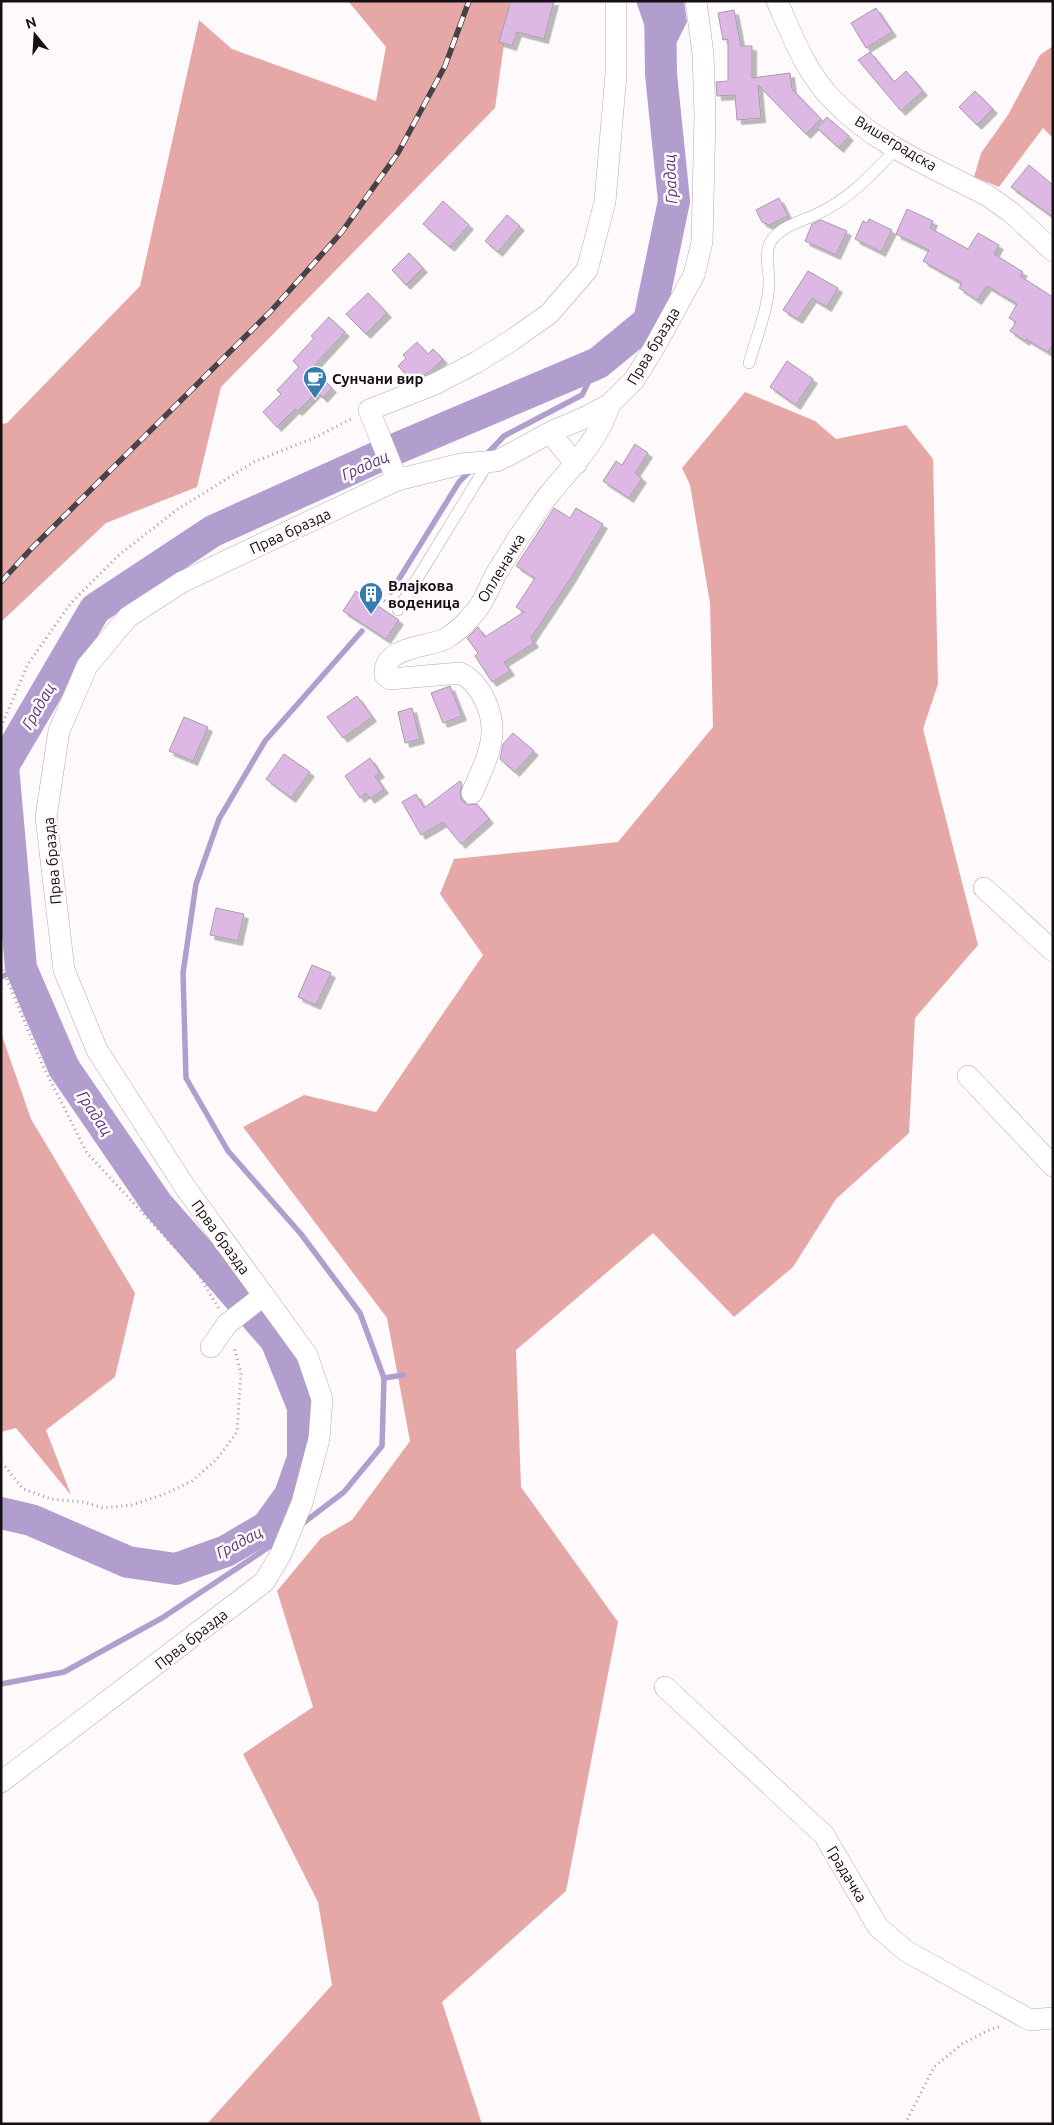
<svg xmlns="http://www.w3.org/2000/svg" width="1054" height="2125" viewBox="0 0 1054 2125" font-family="Ubuntu,sans-serif">
<style>
.forest{fill:#e5a8a7}
.water{fill:#b19ecf}
.lines{fill:none;stroke-linecap:round;stroke-linejoin:round}
.stream{stroke:#b19ecf;stroke-width:5.5}
.river{stroke:#b19ecf;stroke-width:32}
.building{fill:#deb8e4;stroke:#a79ca9;filter:url(#shadow)}
.lane-casing{stroke:#b6a7b0;stroke-width:12}
.street-casing{stroke:#b6a7b0;stroke-width:22}
.path{stroke:#9f9a9d;stroke-width:3;stroke-dasharray:1 4;stroke-linecap:butt}
.lane{stroke:#fff;stroke-width:11}
.street{stroke:#fff;stroke-width:21}
.rail-casing{stroke:#474245;stroke-width:5.5}
.rail{stroke:#fefafc;stroke-width:4;stroke-dasharray:11;stroke-linecap:butt}
.labels{text-anchor:middle;dominant-baseline:central;stroke-width:5;stroke-linejoin:round;paint-order:stroke}
.street-label{font-size:15px;fill:#151013;stroke:#fefafc}
.poi-label{font-size:15px;font-weight:bold;fill:#151013;stroke:#fefafc;text-anchor:start}
.water-label{font-size:16px;font-style:italic;fill:#553a77;stroke:#fefafc}
</style>
<defs>
<filter id="shadow"><feDropShadow dx="4.5" dy="4.5" stdDeviation="0" flood-color="#0004"/></filter>
</defs>
<rect width="100%" height="100%" fill="#fefafc"/>
<!-- forest -->
<g class="forest">
<polygon points="348,1 510,1 495,108 221,387 197,487 106,523 1,622 1,424 7,423 140,286 199,20 232,49 376,101 386,47"/>
<polygon points="1053,46 1053,138 1043,128 999,187 974,177 981,153 1008,115 1040,55"/>
<polygon points="745,392 815,421 836,439 906,425 933,459 938,684 923,729 978,945 915,1018 909,1133 836,1199 793,1267 734,1317 653,1233 516,1350 521,1487 618,1622 566,1891 442,2002 482,2124 207,2124 332,1985 318,1902 243,1754 313,1707 277,1591 321,1538 352,1520 410,1441 387,1318 243,1127 304,1095 376,1112 483,955 440,894 454,859 618,842 713,727 710,603 690,485 682,468"/>
<polygon points="1,1033 31,1119 135,1293 115,1377 46,1430 71,1495 16,1428 1,1432"/>
</g>
<!-- water -->
<polygon class="water" points="636,1 684,1 687,22 661,74"/>
<g class="lines">
<!-- stream -->
<g class="stream">
<polyline points="486,455 504,436 582,395 598,363"/>
<polyline points="391,592 459,482 472,469"/>
<polyline points="1,977 21,968"/>
<polyline points="384,1378 403,1375"/>
<polyline points="302,1524 344,1492 382,1446 384,1378 360,1313 301,1234 228,1151 186,1078 183,973 196,884 219,819 265,741 362,631"/>
<polyline points="1,1684 64,1672 162,1618 278,1541"/>
</g>
<!-- river -->
<polyline class="river" points="1,1513 31,1520 128,1562 176,1569 226,1551 267,1527 290,1495 303,1458 303,1407 276,1340 157,1204 64,1068 21,968 3,766 95,609 213,531 393,450 598,363 649,321 674,201 661,74 660,1"/>
</g>
<!-- building -->
<g class="building">
<polygon points="511,1 554,1 544,39 517,32 512,46 499,42"/>
<polygon points="876,8 892,32 866,48 851,23"/>
<polygon points="734,10 741,46 752,46 752,78 790,73 792,89 821,119 806,134 758,85 761,118 737,120 735,95 717,96 716,82 728,81 728,39 723,40 718,13"/>
<polygon points="870,52 894,82 906,71 923,91 901,111 858,60"/>
<polygon points="975,91 993,109 977,125 959,107"/>
<polygon points="827,117 849,136 839,148 817,128"/>
<polygon points="1029,165 1053,185 1053,217 1011,187"/>
<polygon points="779,198 788,216 769,225 762,222 756,210"/>
<polygon points="443,201 469,225 450,247 423,224"/>
<polygon points="907,209 933,221 930,228 968,249 978,233 999,245 994,254 1023,272 1020,276 1053,297 1053,344 1048,352 1026,339 1025,341 1010,331 1016,322 1009,318 1017,304 987,286 977,300 959,288 962,283 923,261 929,250 896,234"/>
<polygon points="507,215 520,226 498,252 485,241"/>
<polygon points="869,219 892,230 881,252 855,239 863,221 867,223"/>
<polygon points="821,220 847,231 836,255 805,241 812,224"/>
<polygon points="409,253 423,268 406,285 392,270"/>
<polygon points="808,271 838,288 827,307 812,298 798,319 783,310"/>
<polygon points="368,293 387,313 366,334 346,314"/>
<polygon points="329,317 345,332 312,368 332,388 323,398 317,392 298,411 295,409 277,427 263,412 281,394 277,390 299,367 293,361 314,338 311,336"/>
<polygon points="417,342 428,354 433,349 443,359 428,373 411,380 398,366 406,358 403,355"/>
<polygon points="787,361 813,379 796,405 770,387"/>
<polygon points="635,444 648,453 635,473 642,478 629,498 603,481 616,461 622,465"/>
<polygon points="554,508 570,518 576,508 603,524 569,581 531,638 534,643 504,662 510,671 492,682 475,656 478,653 467,638 478,627 485,637 524,612 516,607 535,578 516,566"/>
<polygon points="356,591 399,620 386,639 343,611"/>
<polygon points="450,686 462,716 443,723 431,693"/>
<polygon points="357,696 372,717 343,738 327,717"/>
<polygon points="412,708 420,739 405,743 398,712"/>
<polygon points="184,717 208,727 193,761 169,751"/>
<polygon points="513,733 534,751 515,772 500,759 503,744"/>
<polygon points="284,754 310,772 291,798 266,779"/>
<polygon points="370,758 380,773 375,776 384,789 370,799 366,793 360,798 345,776"/>
<polygon points="460,781 462,784 460,794 462,801 468,805 477,804 489,819 461,844 443,822 421,835 402,802 416,794 424,808"/>
<polygon points="216,908 244,914 238,941 210,935"/>
<polygon points="312,965 331,973 316,1005 298,997"/>
</g>
<g class="lines">
<!-- lane casing -->
<g class="lane-casing">
<g id="lane">
<path d="M749,363C757,335 770,305 769,277C768,266 765,253 770,243C779,227 799,222 815,215C849,200 872,174 897,148"/>
<polyline points="398,610 488,463"/>
</g>
</g>
<!-- street casing -->
<g class="street-casing">
<g id="street">
<path d="M777,1C792,35 806,73 833,100C874,144 935,168 988,196L1012,213L1053,251"/>
<polyline points="550,433 576,464"/>
<polyline points="397,480 369,410 435,384 477,362 512,340 549,314 587,270 605,202 616,74 616,1"/>
<path d="M472,793C480,774 491,753 492,733C493,711 480,682 460,673L390,679L385,675C383,646 427,648 445,639C453,634 463,626 469,619C482,606 488,590 496,574C503,562 511,550 518,538C529,523 539,506 551,492C575,463 599,439 610,404"/>
<polyline points="984,888 1053,951"/>
<polyline points="968,1076 1053,1166"/>
<polyline points="211,1347 227,1324 263,1296"/>
<polyline points="665,1687 824,1835 878,1927 906,1951 1030,2020 1053,2018"/>
<polyline points="1,1782 264,1582 280,1556 302,1503 319,1439 322,1399 307,1355 185,1187 97,1050 64,970 46,817 59,731 87,666 128,617 182,582 397,480 461,464 496,461 507,456 553,431 584,418 610,404 634,380 654,348 694,275 702,242 705,116 703,54 696,1"/>
</g>
</g>
<!-- path -->
<g class="path">
<polyline points="371,593 388,603"/>
<polyline points="1,727 28,664 71,603 120,554 178,509 254,462 316,437 353,418"/>
<polyline points="1,965 43,1066 87,1153 196,1270 219,1309"/>
<polyline points="1,1464 4,1465 23,1489 51,1499 84,1502 103,1508 132,1505 167,1493 192,1481 217,1459 237,1432 241,1373 234,1347"/>
<polyline points="905,2124 934,2067 962,2044 991,2029 1002,2026"/>
</g>
<!-- lane -->
<use href="#lane" class="lane"/>
<!-- street -->
<use href="#street" class="street"/>
<!-- rail casing -->
<g class="rail-casing">
<polyline id="rail" points="1,582 31,549 271,311 341,233 398,153 445,66 469,1"/>
</g>
<!-- rail -->
<use href="#rail" class="rail"/>
</g>
<!-- icons -->
<defs>
<g id="cafe-pin" transform="scale(1.25)"><path d="M0 17L-7.5 6A9.5 9.5 0 1 1 7.5 6Z" fill="#347bb0" stroke="#fefafc"/><path d="M-5.5-4.5H6V0H3Q3 3.5 0 3.5H-2.5Q-5.5 3.5-5.5 0ZM3-3.2v2h1.7v-2ZM-6 4.5H4V6H-6Z" fill="#fff"/></g>
<g id="building-pin" transform="scale(1.25)"><path d="M0 17L-7.5 6A9.5 9.5 0 1 1 7.5 6Z" fill="#347bb0" stroke="#fefafc"/><path d="M-4-6H4V6H1V3H-1V6H-4ZM-2.5-4.3h1.7v1.8h-1.7ZM.8-4.3h1.7v1.8H.8ZM-2.5-1h1.7V.8h-1.7ZM.8-1h1.7V.8H.8Z" fill="#fff"/></g>
</defs>
<g fill-rule="evenodd">
<use href="#cafe-pin" x="315" y="378"/>
<use href="#building-pin" x="371" y="594"/>
</g>
<g class="labels">
<!-- street labels -->
<g class="street-label">
<text transform="translate(896 143) rotate(31)">Вишеградска</text>
<text transform="translate(653 346) rotate(-59)">Прва бразда</text>
<text transform="translate(290 531) rotate(-25)">Прва бразда</text>
<text transform="translate(501 568) rotate(-59)">Опленачка</text>
<text transform="translate(52 861) rotate(-95)">Прва бразда</text>
<text transform="translate(221 1237) rotate(54)">Прва бразда</text>
<text transform="translate(191 1639) rotate(-38)">Прва бразда</text>
<text transform="translate(847 1874) rotate(59)">Градачка</text>
</g>
<!-- poi labels -->
<g class="poi-label">
<text x="332" y="378">Сунчани вир</text>
<text x="388" y="585">Влајкова<tspan x="388" dy="17">воденица</tspan></text>
</g>
<!-- water labels -->
<g class="water-label">
<text transform="translate(670 179) rotate(-93)">Градац</text>
<text transform="translate(365 465) rotate(-24)">Градац</text>
<text transform="translate(38 706) rotate(-60)">Градац</text>
<text transform="translate(95 1113) rotate(56)">Градац</text>
<text transform="translate(239 1542) rotate(-28)">Градац</text>
</g>
</g>
<!-- border -->
<rect width="1054" height="2125" fill="none" stroke="#151013" stroke-width="5"/>
<!-- north arrow -->
<g transform="translate(35 35) rotate(342)" stroke="#fefafc" stroke-width="4" paint-order="stroke">
<path d="M0-4L9 19L0 12L-9 19Z" fill="#151013"/>
<text y="-8" font-size="14" font-weight="bold" text-anchor="middle" fill="#151013">N</text>
</g>
</svg>
